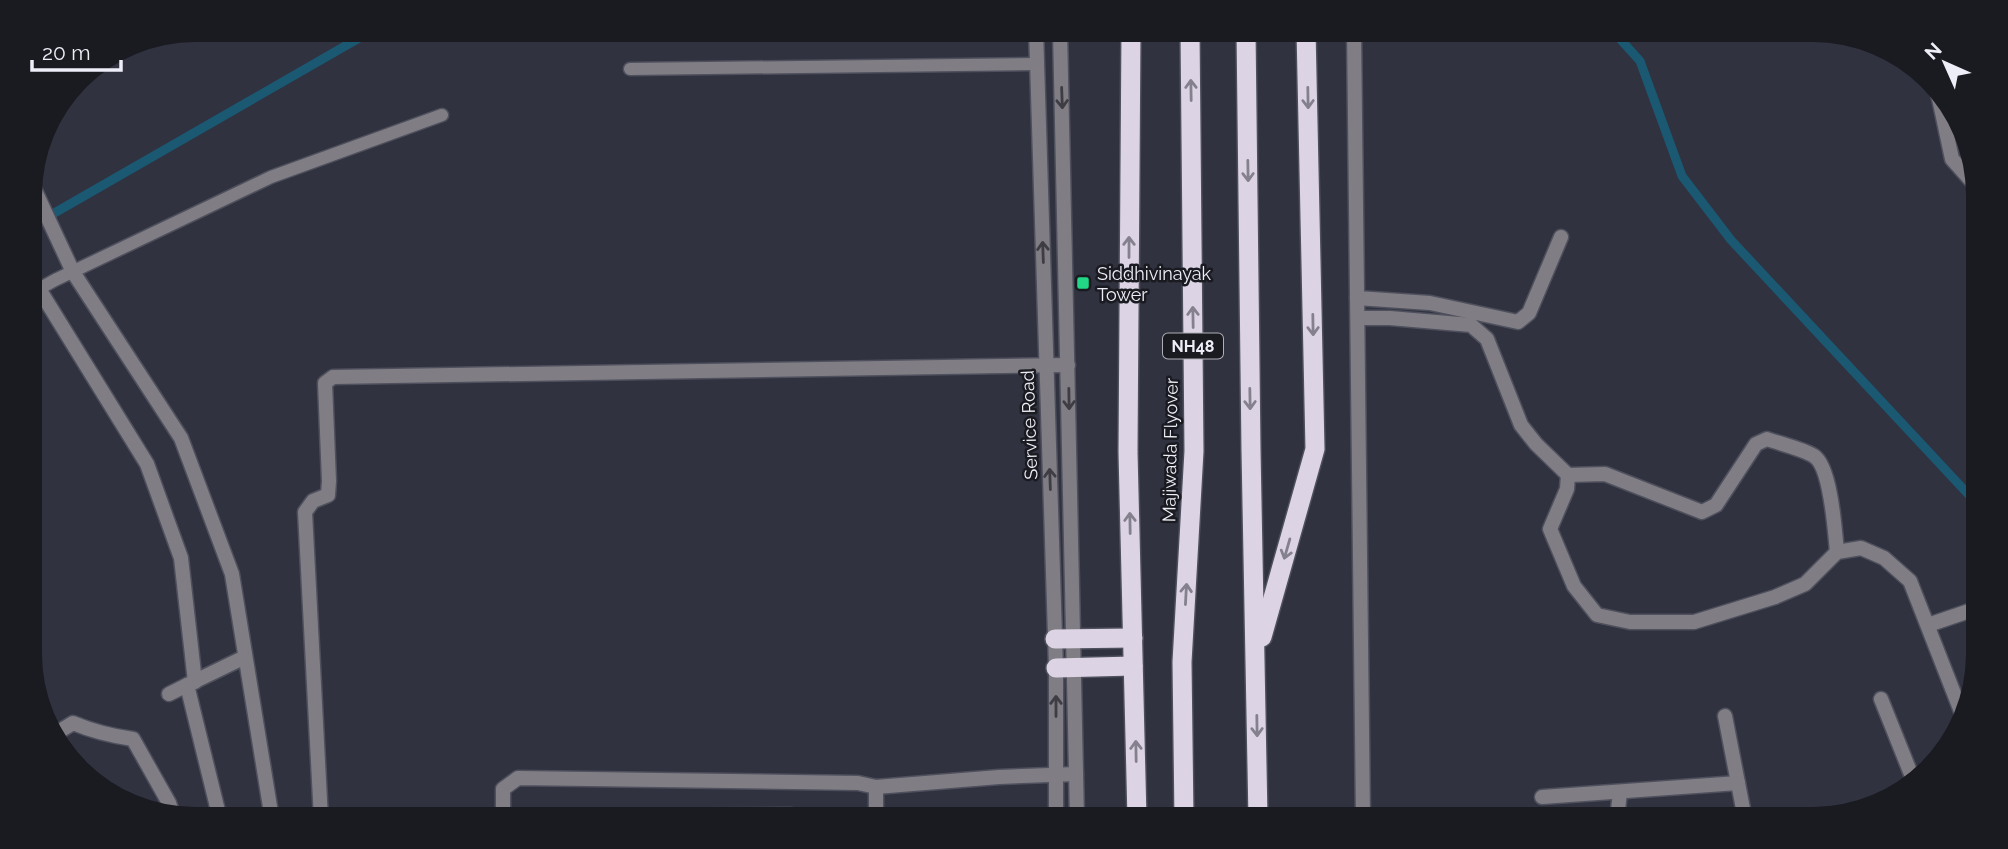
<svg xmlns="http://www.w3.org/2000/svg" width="2008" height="849" viewBox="0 0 2008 849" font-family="Raleway,sans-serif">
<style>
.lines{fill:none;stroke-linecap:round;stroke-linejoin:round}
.stream{stroke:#1b5872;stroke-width:9}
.service-casing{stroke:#4e505d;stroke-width:15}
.minor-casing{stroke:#4e505d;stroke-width:17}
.tertiary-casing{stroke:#4e505d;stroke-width:17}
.trunk-casing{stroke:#4e505d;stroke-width:22}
.service{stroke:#807d84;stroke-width:12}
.minor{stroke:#807d84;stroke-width:14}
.tertiary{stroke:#807d84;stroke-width:14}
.trunk{stroke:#dcd4e5;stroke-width:19}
.oneway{stroke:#85808d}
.oneway2{stroke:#3e3d44}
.poi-dot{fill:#22d887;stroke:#1a1a21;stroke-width:2.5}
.labels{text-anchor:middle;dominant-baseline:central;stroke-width:5;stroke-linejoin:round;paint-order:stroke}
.shield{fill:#1a1a21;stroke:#aeaeb7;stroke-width:2}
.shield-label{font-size:16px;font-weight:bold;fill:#edeef7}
.poi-label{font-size:18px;fill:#edeef7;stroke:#1a1a21;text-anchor:start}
.street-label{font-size:18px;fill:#edeef7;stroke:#1a1a21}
</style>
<rect width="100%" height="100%" fill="#303240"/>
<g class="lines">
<!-- stream -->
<g class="stream">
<polyline points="1612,30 1640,61 1682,176 1731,240 1968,494 1978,501"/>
<polyline points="30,227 373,30"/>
</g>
<!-- service casing -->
<g class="service-casing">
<g id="service">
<polyline points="630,69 1037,64"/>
<polyline points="30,294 55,280 271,177 442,115"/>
</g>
</g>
<!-- minor casing -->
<g class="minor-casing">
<g id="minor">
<polyline points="1937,89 1952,159 1977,187"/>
<polyline points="31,182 73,272 181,438 232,574 272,819"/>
<polyline points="39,289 147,464 181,558 195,682"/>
<polyline points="1357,298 1430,303 1518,322 1529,313 1561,237"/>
<polyline points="1358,318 1390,318 1471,325 1487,339 1521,425 1536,444 1568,475 1567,489 1550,529 1574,586 1597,615 1630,622 1694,622 1775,597 1805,584 1837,552 1861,548 1884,558 1910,581 1964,719"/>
<path d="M1568,475L1605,474L1702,512L1716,505L1756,444L1767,439C1781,444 1803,449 1814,456C1831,467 1835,532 1837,552"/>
<polyline points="1928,625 1978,608"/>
<polyline points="169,694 187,685"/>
<polyline points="1881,699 1915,784"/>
<polyline points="1725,716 1745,819"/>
<path d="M55,734L73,723C92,731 112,736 133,739L169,803L173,815"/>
<polyline points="1542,797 1738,783"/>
<polyline points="220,819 187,685 245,657"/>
<polyline points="321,819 305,512 313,501 328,495 329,481 325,383 333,377 1068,365"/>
<polyline points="503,819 503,789 518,778 858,783 876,787 999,777 1076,774"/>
<polyline points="583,819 585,816 791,815 791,819"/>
<polyline points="876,819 876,787"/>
<polyline points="1617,819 1620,792"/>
</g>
</g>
<!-- tertiary casing -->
<g class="tertiary-casing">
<g id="tertiary">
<polyline points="1036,30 1056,668 1056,819"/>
<polyline points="1060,30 1077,819"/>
<polyline points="1354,30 1363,819"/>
</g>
</g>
<!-- trunk casing -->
<g class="trunk-casing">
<g id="trunk">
<polyline points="1131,30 1128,452 1137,819"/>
<polyline points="1246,30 1251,450 1258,819"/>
<polyline points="1262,637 1315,449 1306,30"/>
<polyline points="1055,639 1133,638"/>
<polyline points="1056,668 1133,666"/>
<polyline points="1184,819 1182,662 1194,451 1190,30"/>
</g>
</g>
<!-- service -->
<use href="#service" class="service"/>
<!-- minor -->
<use href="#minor" class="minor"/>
<!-- tertiary -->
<use href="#tertiary" class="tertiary"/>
<!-- trunk -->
<use href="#trunk" class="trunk"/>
</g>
<!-- one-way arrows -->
<defs><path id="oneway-shaft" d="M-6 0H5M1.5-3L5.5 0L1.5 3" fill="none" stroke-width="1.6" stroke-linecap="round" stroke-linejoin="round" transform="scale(1.75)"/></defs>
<g class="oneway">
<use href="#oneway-shaft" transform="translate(1191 90) rotate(-91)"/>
<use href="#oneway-shaft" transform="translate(1308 98) rotate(89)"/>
<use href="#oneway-shaft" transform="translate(1248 171) rotate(89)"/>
<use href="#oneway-shaft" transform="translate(1129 247) rotate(-90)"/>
<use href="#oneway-shaft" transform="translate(1193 317) rotate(-91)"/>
<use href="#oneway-shaft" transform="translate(1313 325) rotate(89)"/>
<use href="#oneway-shaft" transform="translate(1250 399) rotate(89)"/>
<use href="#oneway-shaft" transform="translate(1130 523) rotate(-91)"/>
<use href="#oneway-shaft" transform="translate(1287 549) rotate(106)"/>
<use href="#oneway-shaft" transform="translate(1186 594) rotate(-87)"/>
<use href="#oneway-shaft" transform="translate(1257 726) rotate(89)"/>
<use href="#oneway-shaft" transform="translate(1136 751) rotate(-91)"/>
</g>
<g class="oneway2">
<use href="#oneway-shaft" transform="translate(1062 98) rotate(88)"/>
<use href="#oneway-shaft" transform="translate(1043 252) rotate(-92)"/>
<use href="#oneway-shaft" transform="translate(1069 399) rotate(89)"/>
<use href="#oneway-shaft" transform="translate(1050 479) rotate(-92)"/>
<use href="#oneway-shaft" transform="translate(1056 706) rotate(-90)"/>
</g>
<!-- markers -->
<rect class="poi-dot" x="1076" y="276" width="14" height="14" rx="3.5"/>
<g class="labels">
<!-- shield labels -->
<rect class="shield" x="1163" y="333.5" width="60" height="25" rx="5"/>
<g class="shield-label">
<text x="1193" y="346">NH48</text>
</g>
<!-- poi labels -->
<g class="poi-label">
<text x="1097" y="273">Siddhivinayak<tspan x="1097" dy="21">Tower</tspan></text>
</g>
<!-- street labels -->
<g class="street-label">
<text transform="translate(1029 425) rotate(-92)">Service Road</text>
<text transform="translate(1170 450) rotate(-89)">Majiwada Flyover</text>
</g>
</g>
<!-- crop -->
<path d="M0 0H2008V849H0ZM195 42H1813A153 153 0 0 1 1966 195V654A153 153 0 0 1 1813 807H195A153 153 0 0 1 42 654V195A153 153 0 0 1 195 42Z" fill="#1a1a21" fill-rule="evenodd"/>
<!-- north arrow -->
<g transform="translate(1945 63) rotate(315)" stroke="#1a1a21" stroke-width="5" paint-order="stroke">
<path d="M0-5L12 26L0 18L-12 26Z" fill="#edeef7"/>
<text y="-10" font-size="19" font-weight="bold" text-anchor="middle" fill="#edeef7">N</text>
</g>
<!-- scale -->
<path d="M32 60v10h89v-10" fill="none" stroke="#edeef7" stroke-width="3.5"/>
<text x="42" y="60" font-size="21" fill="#edeef7" stroke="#1a1a21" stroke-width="5" paint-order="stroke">20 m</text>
</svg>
